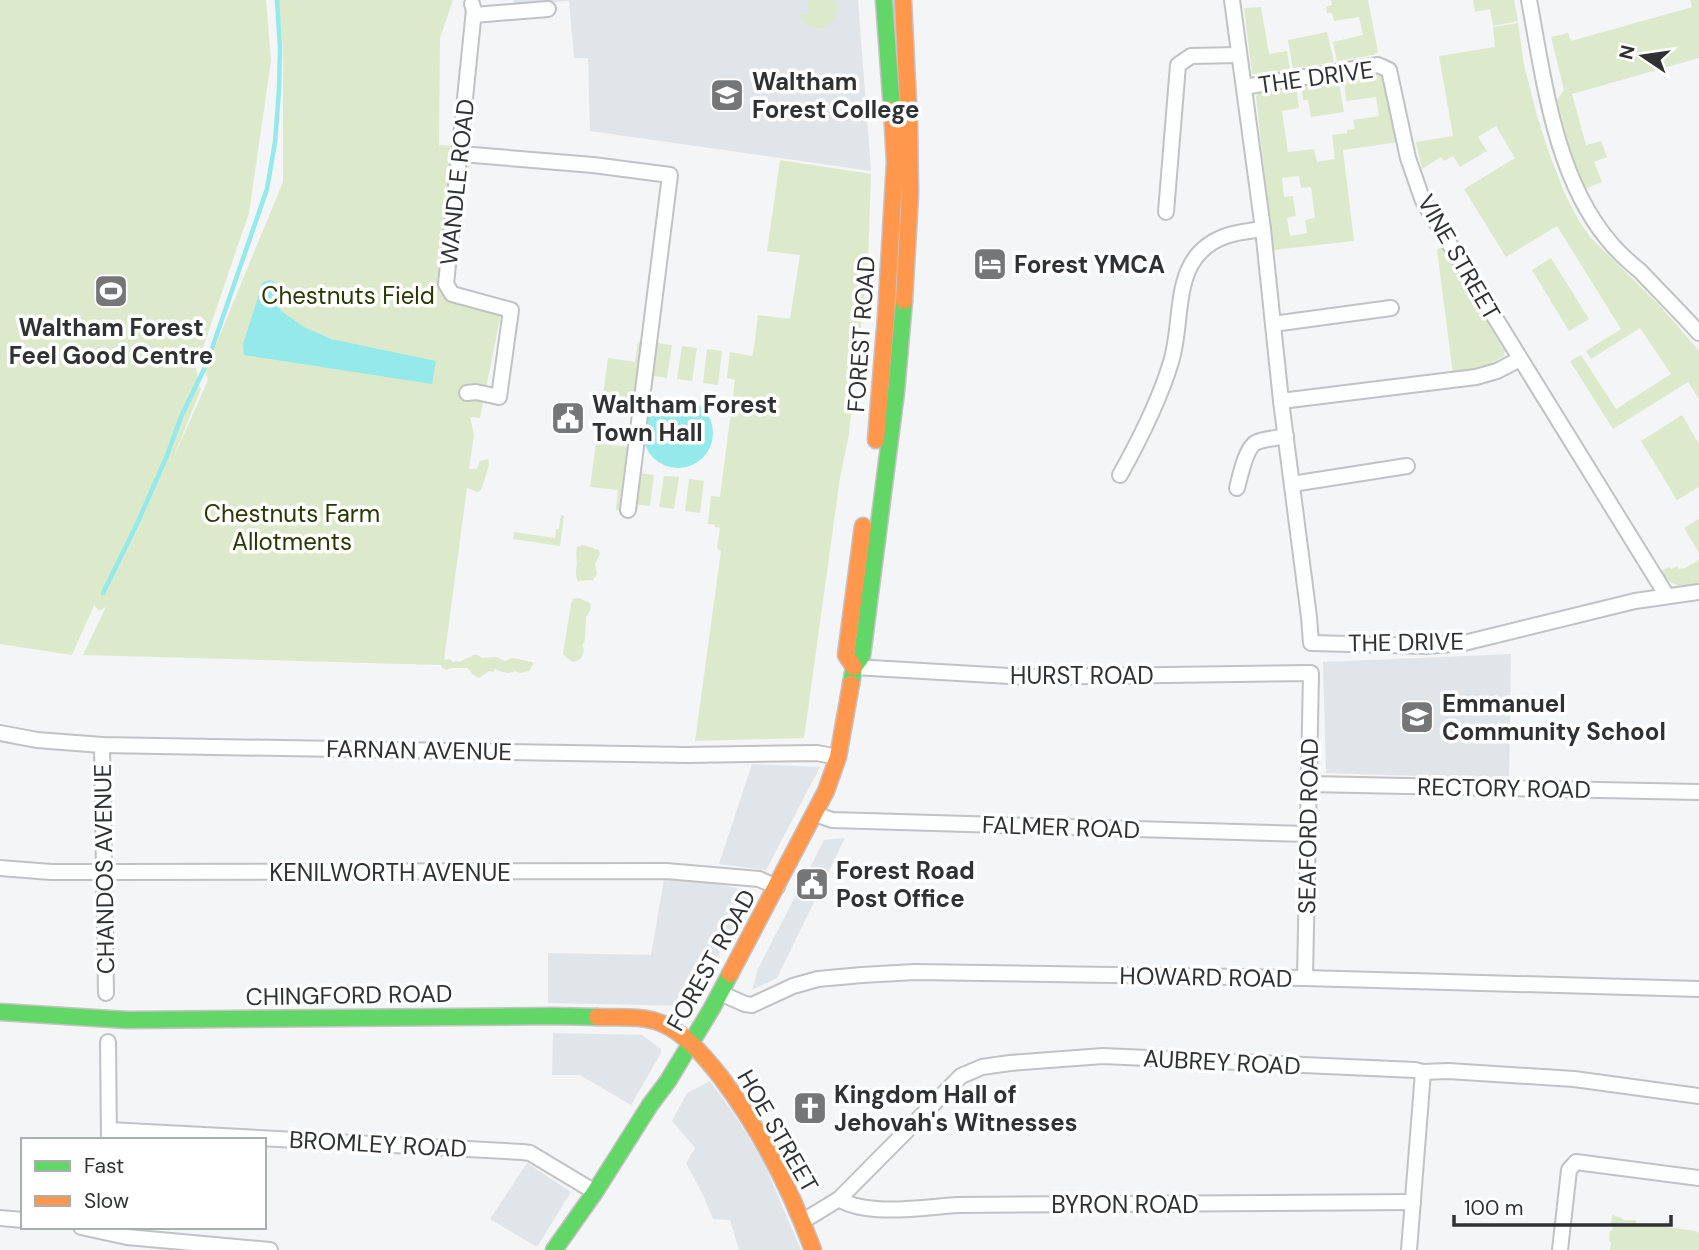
<svg xmlns="http://www.w3.org/2000/svg" width="1699" height="1250" viewBox="0 0 1699 1250" font-family="'DM Sans',sans-serif">
<style>
.built{fill:#e0e5ea}
.green{fill:#dceacb;fill-rule:evenodd}
.water{fill:#94e9ea}
.lines{fill:none;stroke-linecap:round;stroke-linejoin:round}
.stream{stroke:#94e9ea;stroke-width:4.5}
.street-casing{stroke:#c0c2c3;stroke-width:18}
.fast-casing{stroke:#c9c2c5;stroke-width:19}
.slow-casing{stroke:#c9c2c5;stroke-width:19}
.street{stroke:#fdfefe;stroke-width:14}
.fast{stroke:#63d668;stroke-width:16}
.slow{stroke:#ff974d;stroke-width:16}
.labels{text-anchor:middle;dominant-baseline:central;stroke-width:7;stroke-linejoin:round;paint-order:stroke}
.street-label{font-size:24px;fill:#303132;stroke:#fff}
.poi-label{font-size:24px;font-weight:bold;fill:#303132;stroke:#fff;text-anchor:start}
.park-label{font-size:24px;fill:#273800;stroke:#fff}
</style>
<rect width="100%" height="100%" fill="#f3f5f7"/>
<!-- built -->
<g class="built">
<polygon points="514,0 858,0 871,171 590,131 588,58 574,58 569,1 514,5"/>
<polygon points="1511,654 1509,779 1326,773 1323,662"/>
<polygon points="752,764 820,767 766,870 719,864"/>
<polygon points="845,838 777,978 752,990 758,969 824,840"/>
<polygon points="664,879 717,884 749,891 752,896 689,1006 548,1003 548,953 651,955"/>
<polygon points="553,1033 642,1035 661,1049 661,1053 631,1105 580,1075 552,1075"/>
<polygon points="710,1081 738,1120 763,1161 801,1250 739,1250 730,1220 713,1219 703,1195 686,1163 695,1148 672,1121 687,1093"/>
<polygon points="527,1163 571,1192 537,1247 490,1219"/>
</g>
<!-- green -->
<g class="green">
<path d="M0,0H266L271,61L249,213L196,368L198,378L196,381L201,389L172,461L208,380L205,371L283,182V47L278,0H453L440,38L439,145L472,147L451,290L504,299L480,418L470,417L474,435L469,469H477L480,461L488,459L489,465L481,490L478,492L467,488L444,660L450,659L453,662L456,661L459,662L476,654L482,658L496,657L505,661L512,658L532,662L533,664L529,671L520,673L515,671C508,675 502,672 495,669L493,672L489,671L479,678L472,674L468,668H451L446,670L442,668L441,665L83,655L106,607L99,611L95,606V603L72,655L0,644Z"/>
<path d="M808,0H836C837,6 838,12 835,17C826,33 806,31 799,15L809,14Z"/>
<polygon points="1331,0 1368,0 1378,52 1373,55 1337,61 1333,42 1363,35 1359,17 1334,21 1332,13 1327,13 1326,7 1332,5"/>
<polygon points="1473,0 1514,0 1518,21 1493,26 1490,9 1475,12"/>
<polygon points="1690,0 1699,0 1699,58 1572,94 1586,145 1601,141 1607,157 1594,162 1602,182 1585,189 1571,153 1557,100 1564,90 1551,37 1568,33 1571,41 1692,7"/>
<polygon points="1261,7 1269,54 1287,51 1290,70 1258,76 1252,73 1244,8"/>
<polygon points="1518,23 1524,65 1536,112 1548,150 1564,192 1579,221 1591,238 1663,309 1699,351 1699,399 1688,382 1613,429 1570,361 1581,355 1616,409 1671,374 1640,328 1591,359 1586,351 1621,329 1557,226 1506,257 1464,189 1515,158 1496,126 1478,137 1487,151 1460,167 1453,156 1444,161 1441,157 1422,169 1416,142 1453,136 1439,56 1495,47 1493,27"/>
<polygon points="1327,32 1334,62 1293,69 1288,40"/>
<path d="M1376,72L1382,76L1387,83L1399,142L1343,150L1354,241L1273,250L1256,97L1260,89L1296,85L1299,108L1282,111L1288,152L1314,149L1317,162L1335,159L1332,135L1347,133V130L1355,129L1353,120L1379,116L1376,97L1346,101L1344,78ZM1299,176L1301,188L1311,187L1315,218L1305,220L1307,233L1290,236L1287,218L1296,216L1293,196L1284,197L1282,178Z"/>
<polygon points="1335,80 1339,83 1344,112 1311,117 1308,100 1303,100 1301,84"/>
<polygon points="780,160 871,174 868,261 849,434 840,478 804,738 695,741 721,551 717,548 720,528 715,527 715,525 708,524 711,496 720,497 735,380 727,378 730,352 752,356 754,347 758,315 790,319 800,255 767,251"/>
<polygon points="1441,247 1505,351 1503,357 1475,371 1453,374 1437,250"/>
<polygon points="1551,258 1589,319 1569,331 1532,270"/>
<polygon points="638,342 644,343 636,407 602,402 608,358 635,362"/>
<polygon points="657,343 672,345 667,378 653,376"/>
<polygon points="682,346 697,348 692,381 677,379"/>
<polygon points="707,349 722,351 718,385 703,383"/>
<polygon points="1682,415 1699,444 1699,487 1677,500 1641,441"/>
<polygon points="596,443 629,447 621,511 616,510 618,490 590,487"/>
<polygon points="639,473 654,475 650,506 635,504"/>
<polygon points="664,476 679,477 674,509 659,507"/>
<polygon points="689,479 704,481 700,513 685,511"/>
<polygon points="561,515 564,516 560,546 513,539 514,532 555,538 556,529 559,529"/>
<polygon points="1699,519 1699,553 1684,528"/>
<path d="M583,545L599,550L600,554L595,564L597,574L593,580L578,581C574,573 577,569 577,562C576,556 576,553 577,547Z"/>
<path d="M1699,560V585C1683,588 1670,587 1661,571L1669,567L1671,569L1677,566L1679,569L1685,568Z"/>
<path d="M579,598L590,603L591,609L586,617L585,640L582,646L584,650C582,658 580,661 572,662L563,654L571,604L573,599Z"/>
<polygon points="1612,1215 1622,1218 1622,1220 1636,1220 1636,1223 1696,1231 1699,1233 1699,1250 1610,1250 1611,1242 1609,1241 1610,1231 1612,1231 1613,1225 1611,1224"/>
</g>
<!-- water -->
<g class="water">
<polygon points="270,280 275,282 281,311 304,327 331,339 436,361 432,384 244,355 243,344 263,282"/>
<circle cx="678" cy="433" r="35"/>
</g>
<g class="lines">
<!-- stream -->
<polyline class="stream" points="103,593 136,526 166,458 181,417 207,363 267,189 275,142 279,90 280,48 277,0"/>
<!-- street casing -->
<g class="street-casing">
<g id="street">
<polyline points="1232,0 1263,229 1281,401 1309,617 1311,643 1426,646 1464,643 1635,601 1699,592"/>
<path d="M1529,0C1544,80 1555,177 1609,241C1618,252 1629,262 1640,271C1660,292 1680,312 1699,333"/>
<polyline points="474,15 548,9"/>
<polyline points="1244,87 1378,65 1389,70 1408,158 1423,201 1667,596"/>
<polyline points="461,154 593,165 670,175 628,510"/>
<polyline points="1166,212 1178,65 1191,56 1239,55"/>
<polyline points="1273,324 1391,308"/>
<polyline points="467,393 476,392 499,397 511,310 452,294 446,284 474,10 472,4"/>
<polyline points="1281,401 1476,377 1497,371 1520,359"/>
<path d="M1120,475C1140,439 1159,402 1171,362C1185,317 1169,256 1226,236C1237,232 1250,231 1263,229"/>
<polyline points="1292,484 1407,466"/>
<path d="M1237,488C1240,477 1246,446 1257,442C1264,439 1278,438 1286,436"/>
<polyline points="854,667 1026,677 1311,673 1305,978"/>
<polyline points="0,733 37,740 102,745 686,755 817,753 838,757"/>
<polyline points="102,745 106,993"/>
<polyline points="1309,784 1699,792"/>
<polyline points="815,814 832,820 1308,834"/>
<polyline points="0,868 51,872 103,872 666,871 759,879 777,887"/>
<polyline points="720,993 745,1004 752,1005 793,986 818,979 862,975 915,972 1305,978 1699,989"/>
<polyline points="108,1042 109,1140"/>
<polyline points="109,1130 522,1152 530,1153 595,1192"/>
<path d="M839,1199C868,1217 925,1207 958,1205L1413,1202"/>
<polyline points="0,1218 23,1220"/>
<polyline points="803,1221 839,1199 961,1076 982,1067 1010,1063 1103,1056 1415,1070 1423,1072 1448,1071 1574,1079 1699,1096"/>
<polyline points="81,1227 127,1237 270,1250"/>
<polyline points="1409,1250 1423,1072"/>
<polyline points="1560,1250 1569,1170 1576,1162 1699,1178"/>
</g>
</g>
<!-- fast casing -->
<g class="fast-casing">
<g id="fast">
<polyline points="884,0 892,110"/>
<polyline points="851,684 854,667 862,656 896,392 904,301"/>
<polyline points="0,1012 127,1020 554,1016 597,1017"/>
<polyline points="554,1250 595,1192 650,1105 668,1081 712,1008 730,974"/>
</g>
</g>
<!-- slow casing -->
<g class="slow-casing">
<g id="slow">
<polyline points="903,0 909,124 910,194 904,301"/>
<polyline points="876,440 886,317 895,162 892,110"/>
<polyline points="854,667 846,655 863,526"/>
<polyline points="730,974 826,791 838,757 851,684"/>
<path d="M597,1017C617,1018 641,1015 661,1023C685,1033 704,1056 720,1076C760,1129 790,1188 813,1250"/>
</g>
</g>
<!-- street -->
<use href="#street" class="street"/>
<!-- fast -->
<use href="#fast" class="fast"/>
<!-- slow -->
<use href="#slow" class="slow"/>
</g>
<!-- icons -->
<defs>
<g id="university-square" transform="scale(1.75)"><rect x="-9" y="-9" width="18" height="18" rx="4" fill="#747677" stroke="#fff"/><path d="M0-5L7-2L0 1L-7-2ZM-4 1L0 2.5L4 1V4Q0 6-4 4Z" fill="#fff"/></g>
<g id="hotel-square" transform="scale(1.75)"><rect x="-9" y="-9" width="18" height="18" rx="4" fill="#747677" stroke="#fff"/><path d="M-6-4.5h1.5V1H6V5H4.5V3h-9V5H-6ZM-4 0a1.8 1.8 0 1 1 3.6 0ZM.5 0V-2.5h3Q6-2.5 6 0Z" fill="#fff"/></g>
<g id="stadium-square" transform="scale(1.75)"><rect x="-9" y="-9" width="18" height="18" rx="4" fill="#747677" stroke="#fff"/><path d="M0-5a6.5 5 0 1 0 0 10a6.5 5 0 1 0 0-10ZM-3.5-1.8h7v3.6h-7Z" fill="#fff"/></g>
<g id="civic-square" transform="scale(1.75)"><rect x="-9" y="-9" width="18" height="18" rx="4" fill="#747677" stroke="#fff"/><path d="M-.6-6.5H3V-4.5H.6V-3L4-1V1h2V6H-6V1h2V-1L-.6-3ZM-1.2 2.5V6h2.4V2.5Z" fill="#fff"/></g>
<g id="school-square" transform="scale(1.75)"><rect x="-9" y="-9" width="18" height="18" rx="4" fill="#747677" stroke="#fff"/><path d="M0-5L7-2L0 1L-7-2ZM-4 1L0 2.5L4 1V4Q0 6-4 4Z" fill="#fff"/></g>
<g id="church-square" transform="scale(1.75)"><rect x="-9" y="-9" width="18" height="18" rx="4" fill="#747677" stroke="#fff"/><path d="M-1.2-6h2.4v3.5h3.3v2.4h-3.3V6h-2.4V-.1h-3.3v-2.4h3.3Z" fill="#fff"/></g>
</defs>
<g fill-rule="evenodd">
<use href="#university-square" x="727" y="95"/>
<use href="#hotel-square" x="990" y="264"/>
<use href="#stadium-square" x="111" y="291"/>
<use href="#civic-square" x="568" y="418"/>
<use href="#school-square" x="1417" y="717"/>
<use href="#civic-square" x="812" y="884"/>
<use href="#church-square" x="810" y="1108"/>
</g>
<g class="labels">
<!-- street labels -->
<g class="street-label">
<text transform="translate(1316 77) rotate(-8)">THE DRIVE</text>
<text transform="translate(457 182) rotate(-84)">WANDLE ROAD</text>
<text transform="translate(1459 257) rotate(60)">VINE STREET</text>
<text transform="translate(861 334) rotate(-86)">FOREST ROAD</text>
<text transform="translate(1406 642) rotate(-1)">THE DRIVE</text>
<text x="1082" y="675">HURST ROAD</text>
<text transform="translate(419 750) rotate(1)">FARNAN AVENUE</text>
<text transform="translate(1504 788) rotate(1)">RECTORY ROAD</text>
<text transform="translate(1308 826) rotate(-89)">SEAFORD ROAD</text>
<text transform="translate(1061 827) rotate(2)">FALMER ROAD</text>
<text transform="translate(104 869) rotate(-91)">CHANDOS AVENUE</text>
<text x="390" y="872">KENILWORTH AVENUE</text>
<text transform="translate(711 960) rotate(-61)">FOREST ROAD</text>
<text transform="translate(1206 977) rotate(1)">HOWARD ROAD</text>
<text transform="translate(349 995) rotate(-1)">CHINGFORD ROAD</text>
<text transform="translate(1222 1062) rotate(3)">AUBREY ROAD</text>
<text transform="translate(778 1131) rotate(60)">HOE STREET</text>
<text transform="translate(378 1144) rotate(3)">BROMLEY ROAD</text>
<text x="1125" y="1204">BYRON ROAD</text>
</g>
<!-- poi labels -->
<g class="poi-label">
<text x="752" y="81">Waltham<tspan x="752" dy="28">Forest College</tspan></text>
<text x="1014" y="264">Forest YMCA</text>
<text x="111" y="327" text-anchor="middle">Waltham Forest<tspan x="111" dy="28">Feel Good Centre</tspan></text>
<text x="592" y="404">Waltham Forest<tspan x="592" dy="28">Town Hall</tspan></text>
<text x="1442" y="703">Emmanuel<tspan x="1442" dy="28">Community School</tspan></text>
<text x="836" y="870">Forest Road<tspan x="836" dy="28">Post Office</tspan></text>
<text x="834" y="1094">Kingdom Hall of<tspan x="834" dy="28">Jehovah's Witnesses</tspan></text>
</g>
<!-- park labels -->
<g class="park-label">
<text x="348" y="295">Chestnuts Field</text>
<text x="292" y="513">Chestnuts Farm<tspan x="292" dy="28">Allotments</tspan></text>
</g>
</g>
<!-- legend -->
<rect x="21" y="1138" width="245" height="91" fill="#ffffff" stroke="#acadad" stroke-width="2"/>
<rect x="35" y="1161" width="35" height="10" fill="#63d668" stroke="#acadad" stroke-width="2"/>
<text x="84" y="1173" font-size="21" fill="#303132">Fast</text>
<rect x="35" y="1196" width="35" height="10" fill="#ff974d" stroke="#acadad" stroke-width="2"/>
<text x="84" y="1208" font-size="21" fill="#303132">Slow</text>
<!-- north arrow -->
<g transform="translate(1643 56) rotate(283)" stroke="#ffffff" stroke-width="5" paint-order="stroke">
<path d="M0-5L12 26L0 18L-12 26Z" fill="#303132"/>
<text y="-10" font-size="19" font-weight="bold" text-anchor="middle" fill="#303132">N</text>
</g>
<!-- scale -->
<path d="M1454 1215v10h217v-10" fill="none" stroke="#303132" stroke-width="3.5"/>
<text x="1464" y="1215" font-size="21" fill="#303132" stroke="#ffffff" stroke-width="5" paint-order="stroke">100 m</text>
</svg>
